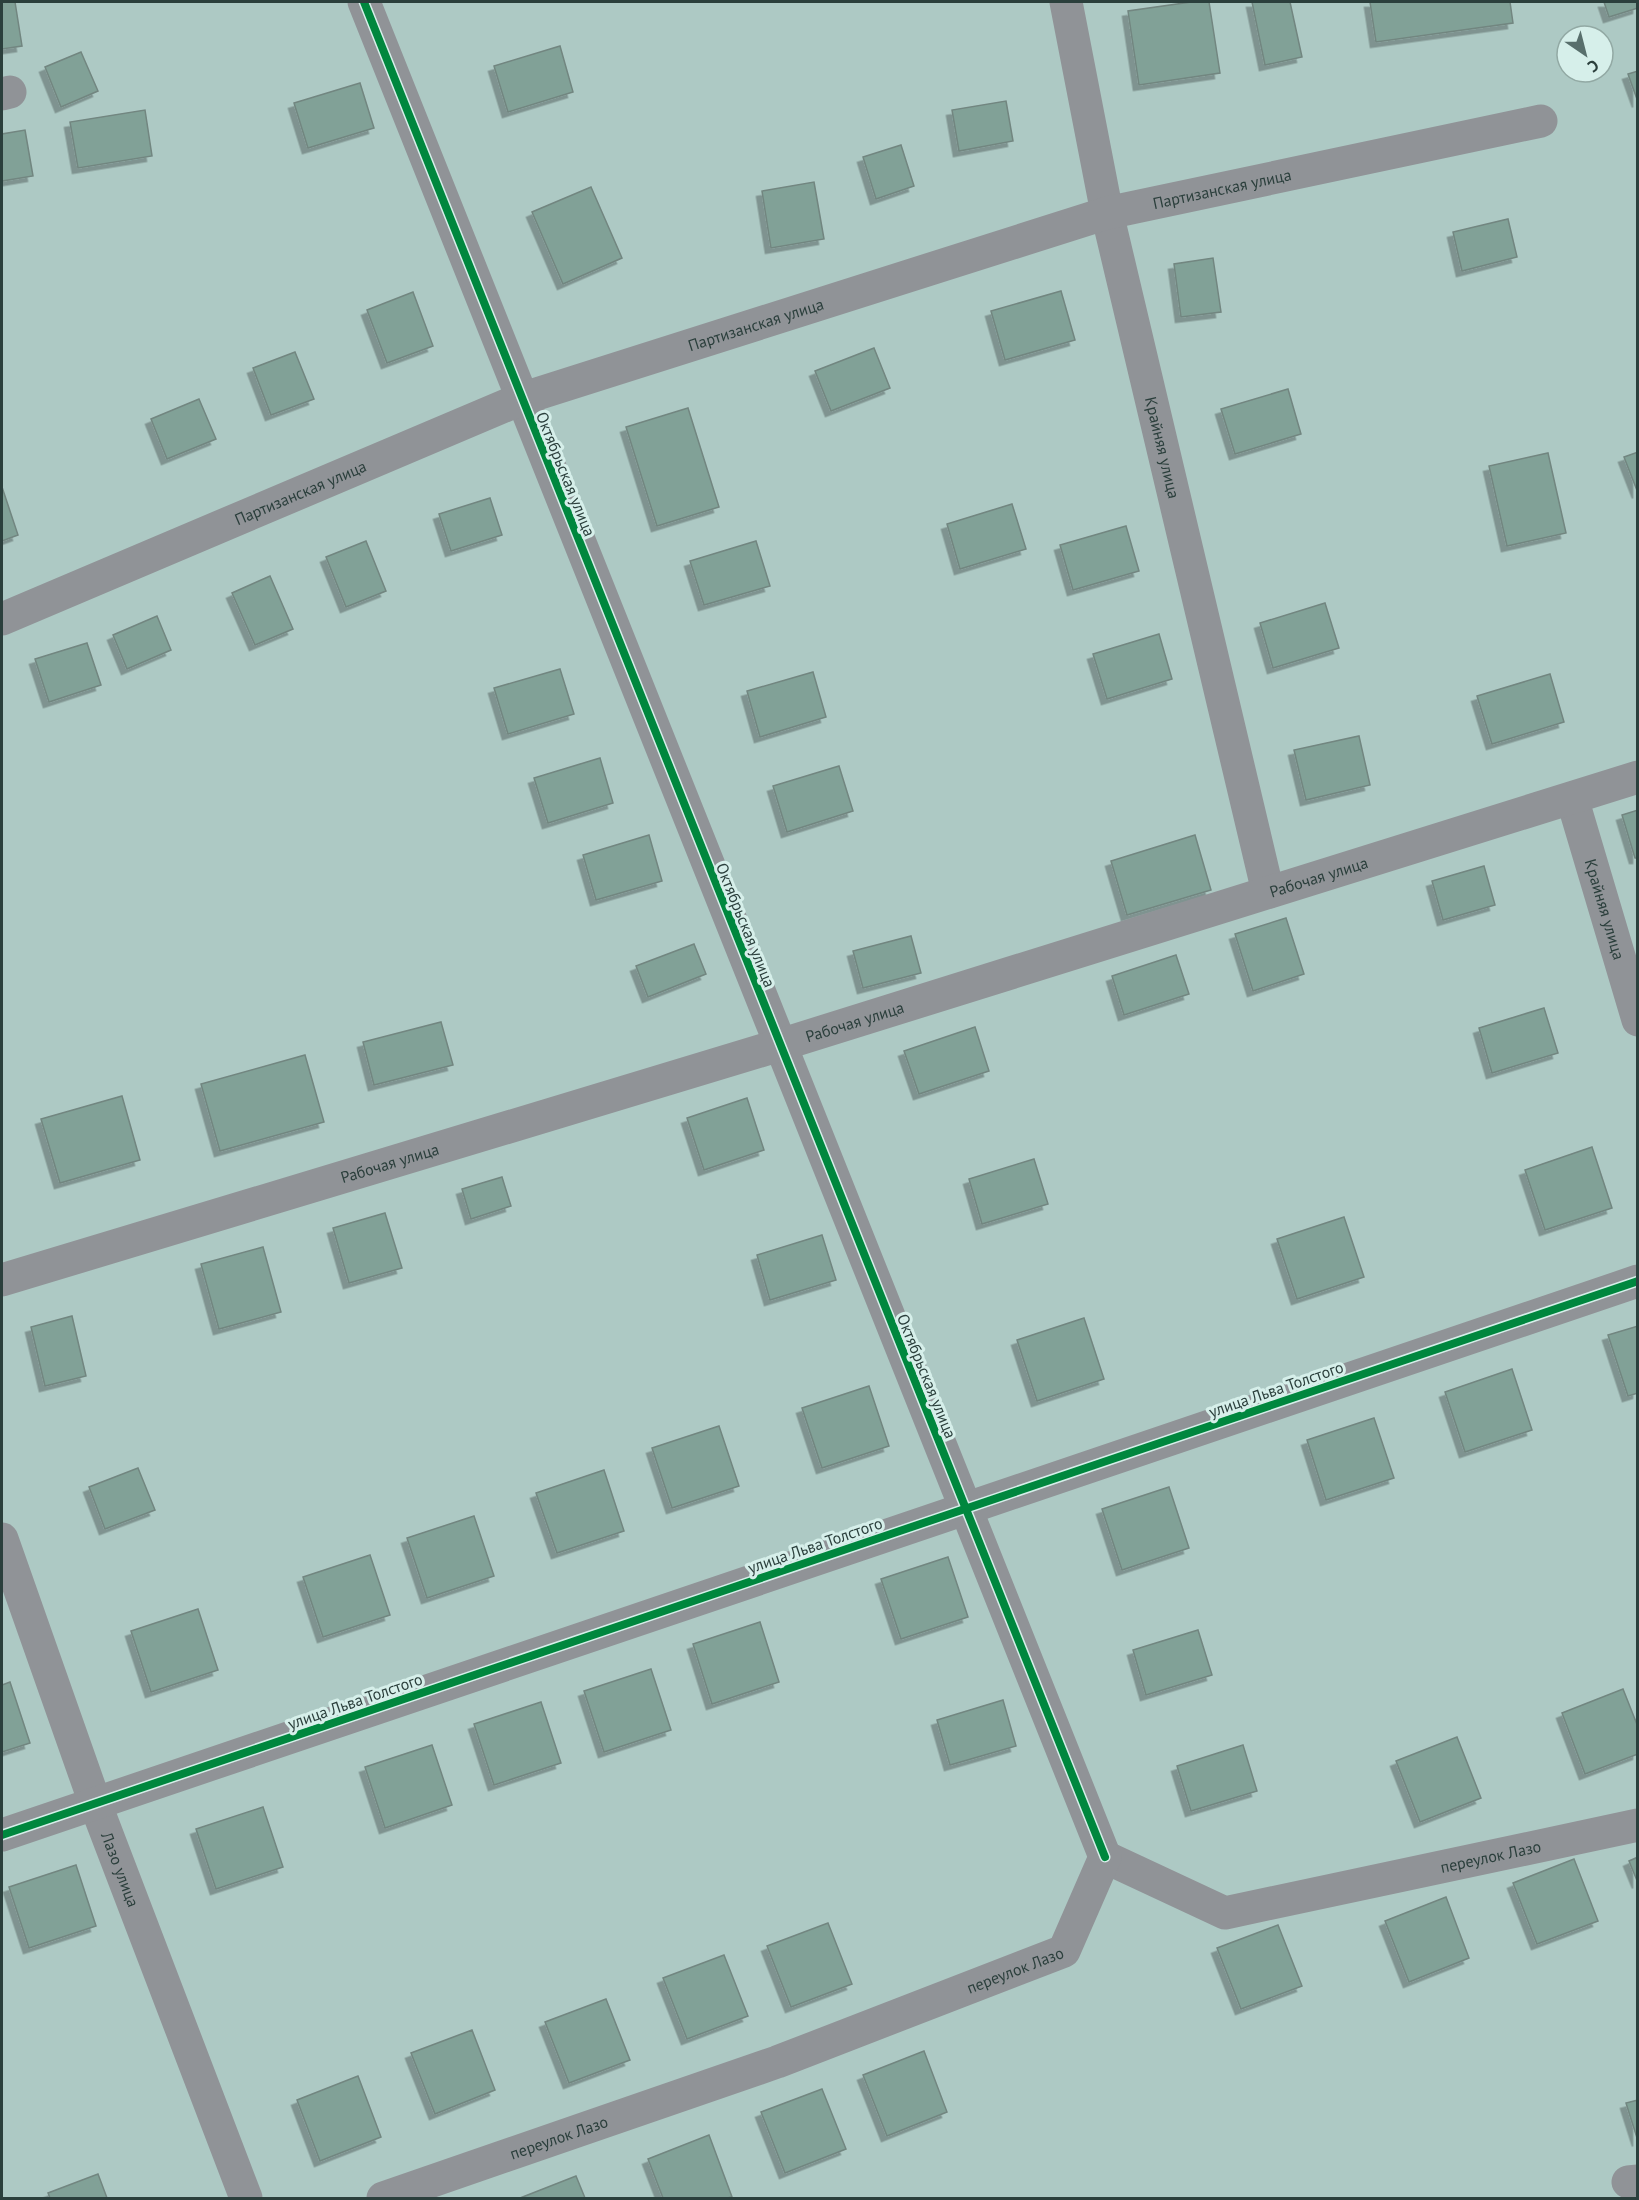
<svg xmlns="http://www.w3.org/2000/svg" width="1639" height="2200" viewBox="0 0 1639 2200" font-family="'PT Sans',sans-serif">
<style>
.building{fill:#81a197;stroke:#728680;stroke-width:1.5;filter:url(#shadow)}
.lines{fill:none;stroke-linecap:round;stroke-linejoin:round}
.street{stroke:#909397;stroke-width:33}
.cycleway-casing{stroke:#d6efea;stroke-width:11}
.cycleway{stroke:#00873e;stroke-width:8}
.labels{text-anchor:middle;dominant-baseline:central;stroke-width:6;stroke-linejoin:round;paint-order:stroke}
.street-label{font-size:16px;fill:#2b3f3c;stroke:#d6efea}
</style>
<defs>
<filter id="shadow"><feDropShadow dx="-5.5" dy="5.5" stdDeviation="0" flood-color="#0004"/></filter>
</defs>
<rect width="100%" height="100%" fill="#adc9c4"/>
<!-- building -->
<g class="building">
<polygon points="2,2 15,2 22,46 2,49"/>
<polygon points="1191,2 1209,2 1220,73 1139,85 1128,11"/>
<polygon points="1252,2 1290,2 1302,57 1265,65"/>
<polygon points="1370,2 1510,2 1513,23 1376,42"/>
<polygon points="1604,2 1638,2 1638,8 1609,17"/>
<polygon points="560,46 573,92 508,112 494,66"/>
<polygon points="81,52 98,91 61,107 45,67"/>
<polygon points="1638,71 1638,102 1628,74"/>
<polygon points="360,83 374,128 308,148 294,103"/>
<polygon points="1006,101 1013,141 959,151 952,110"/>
<polygon points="145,110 152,156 78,168 70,122"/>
<polygon points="25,130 33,176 2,181 2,134"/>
<polygon points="901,145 914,186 876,199 863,157"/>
<polygon points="814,182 824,239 771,248 762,191"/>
<polygon points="591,187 622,258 563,284 532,212"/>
<polygon points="1508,219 1517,257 1462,271 1453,232"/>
<polygon points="1213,258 1221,312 1181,317 1174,264"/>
<polygon points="1061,291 1075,340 1005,360 991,311"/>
<polygon points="413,292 433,346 387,363 367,310"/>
<polygon points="874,348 890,388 831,411 815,371"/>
<polygon points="295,352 314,399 271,415 253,368"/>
<polygon points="1288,389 1301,434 1235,454 1221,409"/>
<polygon points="199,399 216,439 167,459 151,419"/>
<polygon points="688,408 719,507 657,526 626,427"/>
<polygon points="1638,452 1638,493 1624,457"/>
<polygon points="1548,453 1566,533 1507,546 1489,466"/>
<polygon points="2,487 18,535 2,541"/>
<polygon points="490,498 502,535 451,551 439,514"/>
<polygon points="1012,504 1026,549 960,569 947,524"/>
<polygon points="1126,526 1139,571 1073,590 1060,545"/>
<polygon points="366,541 386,591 346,607 326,557"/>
<polygon points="756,541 770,586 704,605 690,561"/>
<polygon points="270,576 293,629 255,645 232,593"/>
<polygon points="1325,603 1339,648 1273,668 1260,623"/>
<polygon points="157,616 171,650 127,669 113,635"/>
<polygon points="1159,634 1172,679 1107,699 1093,654"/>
<polygon points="87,643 101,685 49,702 35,659"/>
<polygon points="560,669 574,714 508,734 494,688"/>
<polygon points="813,672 826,717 760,737 747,691"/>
<polygon points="1550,674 1564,722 1492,744 1477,696"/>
<polygon points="1359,736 1370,785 1306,800 1294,750"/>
<polygon points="600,758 613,803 548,823 534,778"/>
<polygon points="839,766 853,811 787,832 773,786"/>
<polygon points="1638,810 1638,858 1635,858 1622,815"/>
<polygon points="649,835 662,881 596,900 583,855"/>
<polygon points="1195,835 1211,890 1127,915 1111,861"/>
<polygon points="1484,866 1495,905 1443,920 1432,881"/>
<polygon points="1286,918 1304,974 1253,991 1235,934"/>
<polygon points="911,936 921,973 863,988 853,951"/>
<polygon points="694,944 706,974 648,997 636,966"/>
<polygon points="1176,955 1189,994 1124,1015 1112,976"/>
<polygon points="1544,1008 1558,1053 1492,1073 1479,1028"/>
<polygon points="441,1022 453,1065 374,1085 363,1042"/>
<polygon points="975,1027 989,1071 919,1094 904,1051"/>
<polygon points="305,1055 324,1122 220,1151 201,1084"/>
<polygon points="122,1096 140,1160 60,1183 41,1119"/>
<polygon points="747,1098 764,1150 704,1170 687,1118"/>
<polygon points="1592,1147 1612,1208 1545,1230 1525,1170"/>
<polygon points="1034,1159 1048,1204 982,1224 969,1179"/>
<polygon points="502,1177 511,1206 471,1219 462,1189"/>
<polygon points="385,1213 402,1268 349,1283 333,1228"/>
<polygon points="1344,1217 1364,1277 1297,1299 1277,1239"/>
<polygon points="822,1235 836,1280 770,1300 757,1255"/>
<polygon points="263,1247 281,1312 219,1329 201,1264"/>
<polygon points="72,1316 86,1376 45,1386 31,1327"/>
<polygon points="1084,1318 1104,1379 1037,1401 1017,1340"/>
<polygon points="1638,1326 1638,1393 1628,1396 1608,1335"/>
<polygon points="1512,1369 1532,1430 1465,1452 1445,1392"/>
<polygon points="869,1386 889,1446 822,1468 802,1408"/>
<polygon points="1374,1418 1394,1478 1326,1500 1307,1440"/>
<polygon points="719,1426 739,1486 672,1508 652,1448"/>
<polygon points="138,1468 155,1510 105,1529 89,1487"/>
<polygon points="604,1470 624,1531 557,1553 536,1493"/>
<polygon points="1169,1487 1189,1548 1122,1570 1102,1509"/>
<polygon points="474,1516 494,1576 427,1598 407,1538"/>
<polygon points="370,1555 390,1615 323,1637 303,1577"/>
<polygon points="948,1557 968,1617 901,1639 881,1579"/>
<polygon points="198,1609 218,1670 151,1692 131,1631"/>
<polygon points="760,1622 779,1682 712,1704 693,1644"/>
<polygon points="1198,1630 1212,1675 1146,1695 1133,1650"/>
<polygon points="651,1669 671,1730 604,1752 584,1691"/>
<polygon points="10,1682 30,1743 2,1752 2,1685"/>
<polygon points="1623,1689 1638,1727 1638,1754 1585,1774 1562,1713"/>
<polygon points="1003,1700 1016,1746 950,1765 937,1720"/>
<polygon points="541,1702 561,1763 494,1785 474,1724"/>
<polygon points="1457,1737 1481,1798 1420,1822 1396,1761"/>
<polygon points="432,1745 452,1805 385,1828 365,1767"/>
<polygon points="1243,1745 1257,1791 1191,1811 1177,1766"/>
<polygon points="263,1807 283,1867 216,1889 196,1829"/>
<polygon points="1638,1857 1638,1883 1629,1861"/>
<polygon points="1574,1859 1598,1921 1537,1944 1513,1883"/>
<polygon points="76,1865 96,1926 29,1948 9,1887"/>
<polygon points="1446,1897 1469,1958 1409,1982 1385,1921"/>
<polygon points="828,1923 852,1984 791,2007 767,1946"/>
<polygon points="1278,1925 1302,1986 1241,2009 1217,1948"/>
<polygon points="724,1955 748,2016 687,2039 663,1978"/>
<polygon points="606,1999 630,2060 569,2083 545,2022"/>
<polygon points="472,2030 495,2090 435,2114 411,2053"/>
<polygon points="924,2051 947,2112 887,2136 863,2075"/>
<polygon points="358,2076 381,2137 320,2161 297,2100"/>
<polygon points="822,2089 846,2149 785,2173 761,2112"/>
<polygon points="1638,2100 1638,2141 1626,2103"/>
<polygon points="709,2135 732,2197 727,2198 663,2198 648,2159"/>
<polygon points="98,2174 107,2198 50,2198 48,2193"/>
<polygon points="576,2176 585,2198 520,2198"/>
</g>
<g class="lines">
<!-- street -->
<g class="street">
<polyline points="364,2 1105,1857"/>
<path id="s1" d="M1066,2L1107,213L1268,892"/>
<polyline points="2,94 10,92"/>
<path id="s2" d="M2,619L521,399L1107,213L1541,121"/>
<path id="s3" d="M1572,798L1638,1020"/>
<path id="s4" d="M2,1280L780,1045L1638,777"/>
<path id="s5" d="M2,1539L95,1803L246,2198"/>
<polyline points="2,1835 1638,1281"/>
<path id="s6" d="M1105,1857L1225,1913L1638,1825"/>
<polyline points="1628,2182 1638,2181"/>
<path id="s7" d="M383,2198L777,2062L1064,1951L1105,1857"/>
</g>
<!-- cycleway casing -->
<g class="cycleway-casing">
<g id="cycleway">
<polyline points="364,2 1105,1857"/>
<polyline points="2,1835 1638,1281"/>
</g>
</g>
<!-- cycleway -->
<use href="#cycleway" class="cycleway"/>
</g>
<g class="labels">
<!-- street labels -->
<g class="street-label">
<text stroke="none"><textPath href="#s2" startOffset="1296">Партизанская улица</textPath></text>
<text stroke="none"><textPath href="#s2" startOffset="810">Партизанская улица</textPath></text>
<text stroke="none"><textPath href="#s1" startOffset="456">Крайняя улица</textPath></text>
<text transform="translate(566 474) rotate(68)">Октябрьская улица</text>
<text stroke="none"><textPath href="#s2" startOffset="324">Партизанская улица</textPath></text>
<text stroke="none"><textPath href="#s4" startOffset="1377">Рабочая улица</textPath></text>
<text stroke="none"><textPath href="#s3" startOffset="116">Крайняя улица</textPath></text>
<text transform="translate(746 925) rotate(68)">Октябрьская улица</text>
<text stroke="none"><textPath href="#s4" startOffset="891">Рабочая улица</textPath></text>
<text stroke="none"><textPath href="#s4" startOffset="405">Рабочая улица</textPath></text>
<text transform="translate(927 1376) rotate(68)">Октябрьская улица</text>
<text transform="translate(1276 1389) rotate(-19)">улица Льва Толстого</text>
<text transform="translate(815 1545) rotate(-19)">улица Льва Толстого</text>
<text transform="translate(355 1701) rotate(-19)">улица Льва Толстого</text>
<text stroke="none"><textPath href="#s6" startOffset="404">переулок Лазо</textPath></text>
<text stroke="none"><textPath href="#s5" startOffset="351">Лазо улица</textPath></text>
<text stroke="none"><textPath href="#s7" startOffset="672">переулок Лазо</textPath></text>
<text stroke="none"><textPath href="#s7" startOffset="186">переулок Лазо</textPath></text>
</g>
</g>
<!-- border -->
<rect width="1639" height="2200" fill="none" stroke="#2b3f3c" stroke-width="6"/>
<!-- north arrow -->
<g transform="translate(1585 54) rotate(145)"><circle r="28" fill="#d6efea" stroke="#92a9a4" stroke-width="1.5"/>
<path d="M0-4.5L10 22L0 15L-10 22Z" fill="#586f6c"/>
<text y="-9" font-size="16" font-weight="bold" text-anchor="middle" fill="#2b3f3c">С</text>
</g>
</svg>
